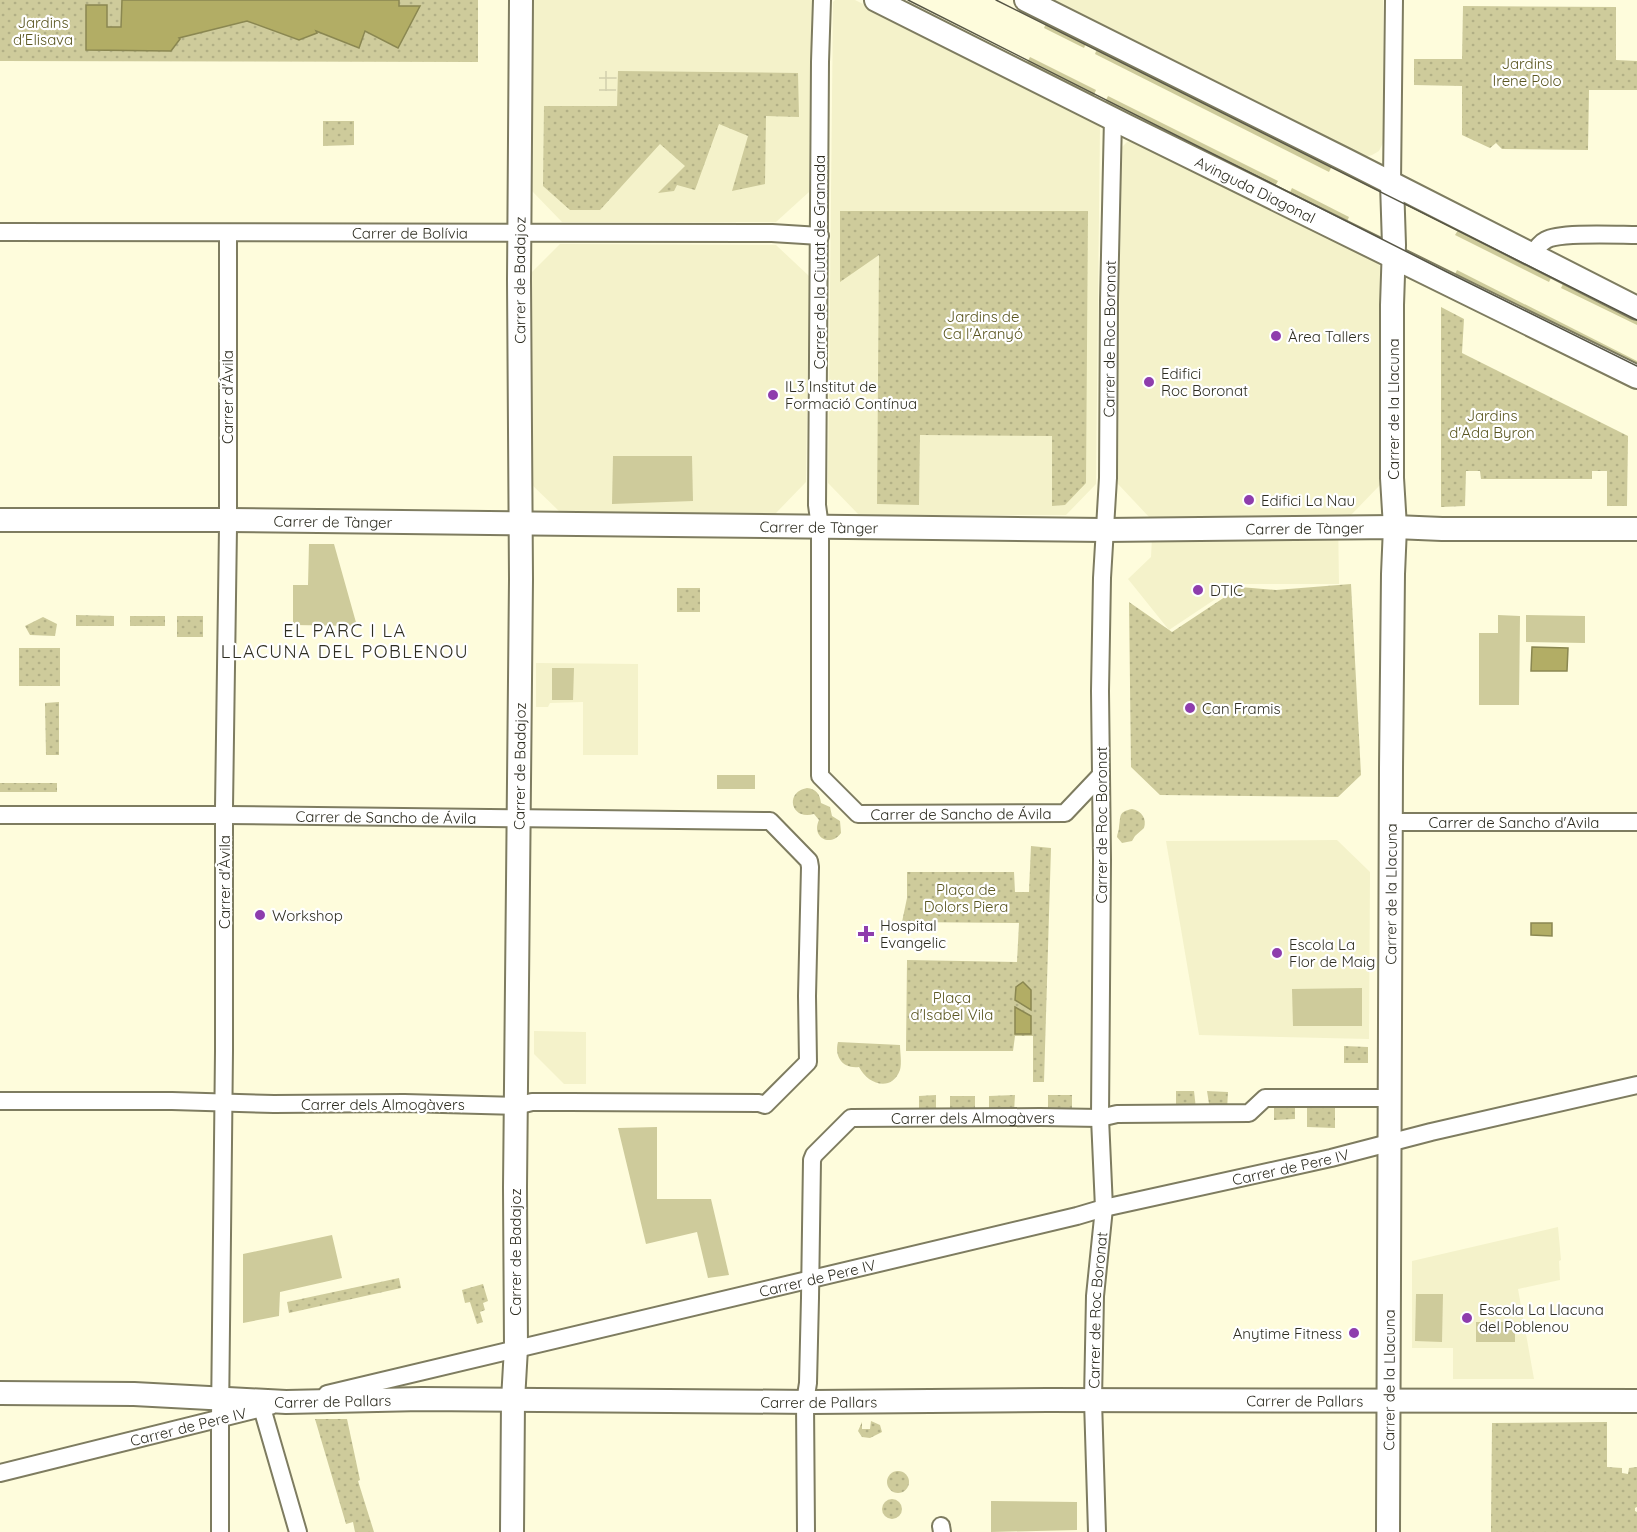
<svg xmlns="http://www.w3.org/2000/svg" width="1637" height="1532" viewBox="0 0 1637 1532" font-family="Quicksand,sans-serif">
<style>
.built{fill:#f4f2ca}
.industrial{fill:url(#industrial-grid)}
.grass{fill:#cecb9b}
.park{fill:url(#park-dots)}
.water{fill:#b2ad65;stroke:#8a8751;stroke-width:1.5}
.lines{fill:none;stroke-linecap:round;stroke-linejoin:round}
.street-casing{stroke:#7e7c60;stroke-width:20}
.secondary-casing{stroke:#7e7c60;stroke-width:26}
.street{stroke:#fff;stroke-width:16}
.secondary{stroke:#fff;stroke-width:22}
.tram{stroke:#565545;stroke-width:1.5}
.poi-dot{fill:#8e3dad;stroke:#fff;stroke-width:2}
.labels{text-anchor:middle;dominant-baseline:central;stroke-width:4.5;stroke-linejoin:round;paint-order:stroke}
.park-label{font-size:15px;fill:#5a5620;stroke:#fff}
.street-label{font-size:15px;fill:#2e2d21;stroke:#fff}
.poi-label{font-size:15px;fill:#2e2d21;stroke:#fff;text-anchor:start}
.quarter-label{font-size:18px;letter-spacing:1.5px;fill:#2e2d21;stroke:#fff}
</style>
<defs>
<pattern id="industrial-grid" width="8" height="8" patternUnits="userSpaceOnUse" patternTransform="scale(1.5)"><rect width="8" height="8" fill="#f4f2ca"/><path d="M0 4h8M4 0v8" fill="none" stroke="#d2d0ad"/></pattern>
<pattern id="park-dots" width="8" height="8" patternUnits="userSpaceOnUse" patternTransform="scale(1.5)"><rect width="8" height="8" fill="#cecb9b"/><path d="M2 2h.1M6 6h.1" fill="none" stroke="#b1af85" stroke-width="1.8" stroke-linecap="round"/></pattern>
</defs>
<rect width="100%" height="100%" fill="#fefcdc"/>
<!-- built -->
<g class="built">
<polygon points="531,0 812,0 809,192 776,222 562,222 531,190"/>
<polygon points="835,0 855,0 1093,120 1100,126 1096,484 1066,515 859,515 828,483 833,2"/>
<polygon points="1049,0 1383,0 1383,143 1379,151 1372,155 1365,157 1351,151"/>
<polygon points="1134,140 1377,263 1382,268 1381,484 1350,516 1338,516 1339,584 1238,584 1169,630 1128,579 1151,557 1153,517 1149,517 1118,484 1121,148 1127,142"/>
<polygon points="560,244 776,245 809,276 806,482 775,514 561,513 528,481 531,273"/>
<polygon points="536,663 638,664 638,755 583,755 583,702 550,703 548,707 536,707"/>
<polygon points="1337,840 1370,872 1369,1039 1199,1035 1166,841"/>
<polygon points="534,1031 586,1032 586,1084 564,1084 534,1054"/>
<polygon points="1558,1227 1561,1260 1559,1261 1560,1280 1518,1289 1534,1379 1453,1379 1453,1348 1412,1348 1412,1261"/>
</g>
<!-- industrial -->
<polygon class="industrial" points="599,71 617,71 616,91 599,91"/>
<!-- grass -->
<g class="grass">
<polygon points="1047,21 1087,41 1084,48 1044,28"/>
<polygon points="1098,46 1333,164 1329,172 1095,54"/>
<polygon points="1030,57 1096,90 1093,97 1026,64"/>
<polygon points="1108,96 1278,181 1274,188 1104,104"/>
<polygon points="1292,188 1349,217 1346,224 1288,196"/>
<polygon points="1460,227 1553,274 1549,282 1455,235"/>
<polygon points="1457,270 1637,361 1637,370 1453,278"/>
<polygon points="1565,280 1637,316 1637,325 1561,288"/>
<polygon points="613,456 692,456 693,501 612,504"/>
<polygon points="309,544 334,544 357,626 293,625 293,585 308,585"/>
<polygon points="1498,615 1520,616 1519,705 1479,705 1479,633 1498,633"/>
<polygon points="1526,615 1585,616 1585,643 1526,642"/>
<polygon points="552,668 574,668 573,700 552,700"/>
<rect x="717" y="775" width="38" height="14"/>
<polygon points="1362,988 1362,1026 1293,1026 1292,989"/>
<polygon points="657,1127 657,1199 711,1199 729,1275 708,1278 697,1232 646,1244 618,1128"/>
<polygon points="332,1235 342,1278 280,1292 279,1316 243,1323 243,1254"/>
<polygon points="1416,1294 1443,1294 1442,1342 1415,1341"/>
<rect x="1476" y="1322" width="39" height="20"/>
<polygon points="991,1501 1077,1502 1077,1530 991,1532"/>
</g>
<!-- park -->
<g class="park">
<polygon points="0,0 122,0 122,27 107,27 86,50 171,51 180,39 178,38 247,21 299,40 316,31 358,48 365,33 363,30 419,6 398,6 399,0 478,0 478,62 0,61"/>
<polygon points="1463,6 1616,7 1616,60 1637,61 1637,90 1589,90 1588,150 1502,149 1496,143 1490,148 1462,135 1462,86 1414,85 1414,59 1462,59"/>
<polygon points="618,71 798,73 799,117 766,116 765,184 732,191 748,136 719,124 695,190 677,185 674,191 658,193 685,166 660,144 600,210 570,210 543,186 544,106 617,106"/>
<polygon points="323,121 354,121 354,145 323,146"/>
<polygon points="840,211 1088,211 1086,483 1065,505 1052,506 1052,436 920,435 919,505 877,504 879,255 840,282"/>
<polygon points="1441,307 1464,319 1462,353 1628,436 1627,506 1607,506 1607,471 1592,471 1592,479 1481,479 1480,471 1466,471 1465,506 1441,507"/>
<polygon points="1351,584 1361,775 1338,797 1160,795 1131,767 1129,602 1172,632 1240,587 1276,590"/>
<rect x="677" y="588" width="23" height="24"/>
<polygon points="76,615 114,616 114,626 76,626"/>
<rect x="130" y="616" width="35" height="10"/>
<rect x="177" y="616" width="26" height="21"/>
<polygon points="43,617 57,624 55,636 30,635 25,626"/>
<rect x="19" y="648" width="41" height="38"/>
<polygon points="59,702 59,755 46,755 45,703"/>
<rect x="0" y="783" width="57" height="9"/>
<path d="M807,788C816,789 820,794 821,803L830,807L832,816L840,821L841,833C830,848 811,837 819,820L814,814C791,821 784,792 807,788Z"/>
<path d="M1132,809C1142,811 1147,819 1144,828L1135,836L1132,841L1122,843L1117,837C1117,834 1119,831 1119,827C1121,816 1118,812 1132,809Z"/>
<polygon points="1031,846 1051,848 1044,1082 1033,1082 1033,1036 1015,1036 1013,1051 906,1051 907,960 1017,962 1019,923 902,922 907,898 907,872 1014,872 1015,892 1029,892"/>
<path d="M838,1042L900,1045C900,1052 902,1063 900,1070C892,1092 868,1085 859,1067C843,1069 834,1057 838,1042Z"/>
<polygon points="1344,1046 1368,1047 1368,1063 1344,1063"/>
<polygon points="1176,1091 1194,1091 1196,1109 1176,1109"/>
<polygon points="1207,1091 1228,1092 1227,1109 1210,1110"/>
<polygon points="936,1095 936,1113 919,1112 919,1096"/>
<polygon points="1015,1095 1014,1112 989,1112 989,1096"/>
<polygon points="1048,1095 1072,1095 1072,1113 1048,1112"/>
<rect x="950" y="1096" width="25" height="17"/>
<polygon points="1274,1103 1295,1103 1295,1119 1274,1120"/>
<polygon points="1307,1103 1335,1103 1335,1128 1307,1127"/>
<polygon points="399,1278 401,1288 289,1313 287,1302"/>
<polygon points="483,1284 488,1301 483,1303 485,1310 480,1312 483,1322 477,1324 470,1302 465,1303 462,1290"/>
<polygon points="315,1419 347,1419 360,1480 358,1481 374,1532 355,1532 353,1522 346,1524"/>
<polygon points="871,1421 880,1425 882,1432 870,1438 862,1437 858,1431 862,1422 862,1429 870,1429"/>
<polygon points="1607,1422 1607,1467 1622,1468 1622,1473 1628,1474 1629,1468 1637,1467 1637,1507 1635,1508 1635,1511 1637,1512 1637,1532 1491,1532 1492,1423"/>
<circle cx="898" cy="1482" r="11"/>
<circle cx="892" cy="1509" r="10"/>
</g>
<!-- water -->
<g class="water">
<polygon points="122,0 399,0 399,6 420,6 398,48 365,31 359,48 316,31 317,33 299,40 247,21 179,38 180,39 171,51 86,50 86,5 107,5 107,27 121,27"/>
<polygon points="1532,647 1568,648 1567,671 1531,671"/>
<polygon points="1531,923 1552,923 1552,936 1531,935"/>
<polygon points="1023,982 1031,990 1031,1010 1015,1000 1016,987"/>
<polygon points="1015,1007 1031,1016 1031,1034 1015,1034"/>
</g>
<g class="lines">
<!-- street casing -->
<g class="street-casing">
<g id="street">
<path id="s1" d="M822,0L820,62L817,505L820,527V776L858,814L1065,813L1101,775"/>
<polyline points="1392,183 1394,0"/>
<path id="s2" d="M0,232L772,233L820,236"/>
<path d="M1533,254C1537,248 1540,243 1546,240C1559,232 1618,235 1637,235"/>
<path id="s3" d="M0,815H225L770,821L809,861L810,867L807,996L808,1062L765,1105L759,1103L570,1102H532L516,1106L404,1103L274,1104L172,1101H0"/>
<path id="s4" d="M1391,822H1637"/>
<path id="s5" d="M327,1394L1077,1216L1104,1208L1331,1158L1431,1132L1637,1085"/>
<polyline points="260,1401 298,1532"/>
<path id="s6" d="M0,1473L270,1406"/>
<polyline points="941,1526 942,1532"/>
<polyline points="220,1532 220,1419 224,1051 224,807 228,527 228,233"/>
<path id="s7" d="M806,1532L805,1402L808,1383L810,1298L812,1160L814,1155L851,1118L1040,1117L1100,1118L1117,1114L1249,1113L1265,1098H1389"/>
<path id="s8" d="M1097,1532L1093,1400L1095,1296L1104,1208L1100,1118L1102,859L1100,691L1102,578L1108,478L1109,301L1113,118"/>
</g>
</g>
<!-- secondary casing -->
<g class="secondary-casing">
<g id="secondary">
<path id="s9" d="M876,0L1127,126L1637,377"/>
<polyline points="1026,0 1346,160 1637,308"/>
<path id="s10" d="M0,520H228L1104,530L1395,527L1442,529H1637"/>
<path id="s11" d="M0,1393L134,1394L286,1402L422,1399L812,1402L1047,1400L1637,1401"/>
<path id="s12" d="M512,1532L513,1400L516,1348L515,1187L521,579L519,280L521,0"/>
<path id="s13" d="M1388,1532L1391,768L1393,574L1395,527L1392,478V305L1394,245L1392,183"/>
</g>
</g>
<!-- street -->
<use href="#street" class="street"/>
<!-- secondary -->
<use href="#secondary" class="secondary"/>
<!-- tram -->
<g class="tram">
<polyline points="908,0 1447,272 1637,366"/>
<polyline points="996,0 1637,320"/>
</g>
</g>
<!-- markers -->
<g class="poi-dot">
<circle cx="1276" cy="336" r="6"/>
<circle cx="1149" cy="382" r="6"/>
<circle cx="773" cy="395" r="6"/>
<circle cx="1249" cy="500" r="6"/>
<circle cx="1198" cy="590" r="6"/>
<circle cx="1190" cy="708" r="6"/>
<circle cx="260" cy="915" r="6"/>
<path d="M863 925h6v6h6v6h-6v6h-6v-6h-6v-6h6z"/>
<circle cx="1277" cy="953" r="6"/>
<circle cx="1467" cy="1318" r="6"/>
<circle cx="1354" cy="1333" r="6"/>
</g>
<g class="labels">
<!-- park labels -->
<g class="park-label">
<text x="43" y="22">Jardins<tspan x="43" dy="17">d'Elisava</tspan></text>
<text x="1527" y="63">Jardins<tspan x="1527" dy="17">Irene Polo</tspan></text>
<text x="983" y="316">Jardins de<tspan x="983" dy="17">Ca l'Aranyó</tspan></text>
<text x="1492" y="415">Jardins<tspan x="1492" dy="17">d'Ada Byron</tspan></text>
<text x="966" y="889">Plaça de<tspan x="966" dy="17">Dolors Piera</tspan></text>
<text x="952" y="997">Plaça<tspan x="952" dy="17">d'Isabel Vila</tspan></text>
</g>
<!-- street labels -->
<g class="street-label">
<text stroke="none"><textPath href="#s9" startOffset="424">Avinguda Diagonal</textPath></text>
<text stroke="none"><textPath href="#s2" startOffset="410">Carrer de Bolívia</textPath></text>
<text transform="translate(819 262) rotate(-90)">Carrer de la Ciutat de Granada</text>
<text stroke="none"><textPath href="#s12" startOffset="1252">Carrer de Badajoz</textPath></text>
<text stroke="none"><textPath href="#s8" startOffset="1194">Carrer de Roc Boronat</textPath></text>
<text transform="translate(227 397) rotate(-90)">Carrer d'Àvila</text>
<text transform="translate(1393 409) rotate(-90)">Carrer de la Llacuna</text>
<text stroke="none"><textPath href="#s10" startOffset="333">Carrer de Tànger</textPath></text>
<text stroke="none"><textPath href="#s10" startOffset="819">Carrer de Tànger</textPath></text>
<text stroke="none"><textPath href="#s10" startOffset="1305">Carrer de Tànger</textPath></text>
<text stroke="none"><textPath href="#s12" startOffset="766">Carrer de Badajoz</textPath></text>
<text stroke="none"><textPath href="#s1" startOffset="933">Carrer de Sancho de Ávila</textPath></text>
<text stroke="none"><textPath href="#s3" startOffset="386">Carrer de Sancho de Ávila</textPath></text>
<text stroke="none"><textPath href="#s4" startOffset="123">Carrer de Sancho d'Avila</textPath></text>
<text transform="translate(1101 825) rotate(-90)">Carrer de Roc Boronat</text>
<text transform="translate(224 882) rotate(-90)">Carrer d'Àvila</text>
<text stroke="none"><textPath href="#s13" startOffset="638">Carrer de la Llacuna</textPath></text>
<text x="383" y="1104">Carrer dels Almogàvers</text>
<text stroke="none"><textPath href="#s7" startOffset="552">Carrer dels Almogàvers</textPath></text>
<text stroke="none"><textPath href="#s5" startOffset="990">Carrer de Pere IV</textPath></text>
<text transform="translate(515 1252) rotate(-90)">Carrer de Badajoz</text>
<text stroke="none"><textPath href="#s5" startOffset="504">Carrer de Pere IV</textPath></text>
<text stroke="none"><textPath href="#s8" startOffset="222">Carrer de Roc Boronat</textPath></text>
<text stroke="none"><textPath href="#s13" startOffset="152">Carrer de la Llacuna</textPath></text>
<text stroke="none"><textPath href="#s11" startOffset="333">Carrer de Pallars</textPath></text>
<text stroke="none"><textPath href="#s11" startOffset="819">Carrer de Pallars</textPath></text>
<text stroke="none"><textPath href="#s11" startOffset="1305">Carrer de Pallars</textPath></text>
<text stroke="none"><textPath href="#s6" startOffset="194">Carrer de Pere IV</textPath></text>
</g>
<!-- poi labels -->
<g class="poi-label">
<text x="1288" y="336">Àrea Tallers</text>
<text x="1161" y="373">Edifici<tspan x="1161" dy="17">Roc Boronat</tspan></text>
<text x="785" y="386">IL3 Institut de<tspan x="785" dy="17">Formació Contínua</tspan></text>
<text x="1261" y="500">Edifici La Nau</text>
<text x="1210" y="590">DTIC</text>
<text x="1202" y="708">Can Framis</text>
<text x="272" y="915">Workshop</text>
<text x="880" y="925">Hospital<tspan x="880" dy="17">Evangelic</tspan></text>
<text x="1289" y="944">Escola La<tspan x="1289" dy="17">Flor de Maig</tspan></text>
<text x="1479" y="1309">Escola La Llacuna<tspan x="1479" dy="17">del Poblenou</tspan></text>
<text x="1342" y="1333" text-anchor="end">Anytime Fitness</text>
</g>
<!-- quarter labels -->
<g class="quarter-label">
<text x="345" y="630">EL PARC I LA<tspan x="345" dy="21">LLACUNA DEL POBLENOU</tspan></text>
</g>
</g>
</svg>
